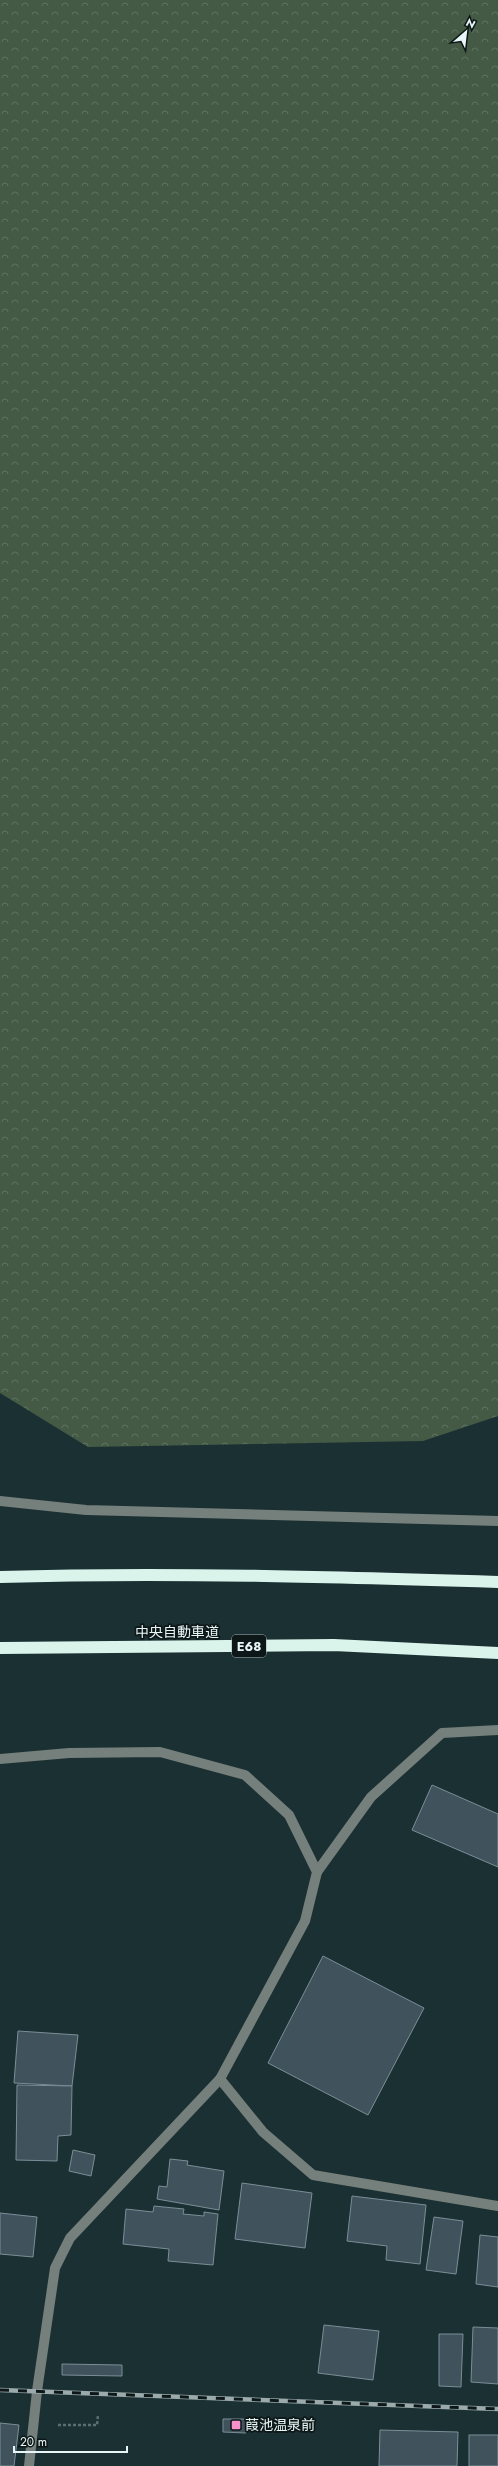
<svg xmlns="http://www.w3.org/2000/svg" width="498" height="2466" viewBox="0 0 498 2466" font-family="Jost,'Noto Sans JP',sans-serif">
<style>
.forest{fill:url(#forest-crowns)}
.building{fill:#40525b;stroke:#7b8e98}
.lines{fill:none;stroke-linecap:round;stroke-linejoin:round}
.path{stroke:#5c6f70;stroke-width:2.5;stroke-dasharray:3 2;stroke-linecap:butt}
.minor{stroke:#757f7b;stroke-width:10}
.highway{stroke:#daf3eb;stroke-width:12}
.rail-casing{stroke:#9babad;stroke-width:4.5}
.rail{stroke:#0d1717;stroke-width:3;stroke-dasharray:9;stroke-linecap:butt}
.poi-dot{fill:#f890cc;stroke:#0d1717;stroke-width:1.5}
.labels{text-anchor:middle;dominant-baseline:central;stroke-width:3.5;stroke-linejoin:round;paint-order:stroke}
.shield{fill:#0d1717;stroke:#a7b3b4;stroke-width:1}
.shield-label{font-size:13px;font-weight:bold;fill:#e9f6f7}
.street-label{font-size:14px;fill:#e9f6f7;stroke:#0d1717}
.poi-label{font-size:14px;fill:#e9f6f7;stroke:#0d1717;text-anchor:start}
</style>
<defs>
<pattern id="forest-crowns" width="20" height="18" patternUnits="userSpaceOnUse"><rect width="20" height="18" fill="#445a45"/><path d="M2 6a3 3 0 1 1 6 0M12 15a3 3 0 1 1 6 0" fill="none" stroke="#5f7261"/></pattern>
</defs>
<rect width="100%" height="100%" fill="#1b3032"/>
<!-- forest -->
<polygon class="forest" points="0,0 498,0 498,1416 423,1441 88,1447 0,1393"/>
<!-- building -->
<g class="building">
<polygon points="432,1785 498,1814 498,1867 412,1830"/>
<polygon points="323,1956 424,2008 368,2115 268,2063"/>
<polygon points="18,2031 78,2035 72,2086 14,2083"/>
<polygon points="17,2085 72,2086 71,2135 58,2136 57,2161 16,2160"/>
<polygon points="73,2150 95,2155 91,2176 69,2171"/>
<polygon points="170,2159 188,2161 187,2165 224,2171 219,2210 157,2199 159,2186 167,2187"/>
<polygon points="242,2183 312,2193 305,2248 235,2239"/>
<polygon points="352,2196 426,2205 420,2264 386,2260 387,2246 347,2241"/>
<polygon points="154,2206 184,2209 183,2214 204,2216 204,2212 218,2214 213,2265 168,2261 169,2249 123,2244 126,2209 153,2212"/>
<polygon points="0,2213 37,2217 33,2257 0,2254"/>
<polygon points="434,2217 463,2221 456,2274 426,2270"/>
<polygon points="480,2235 498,2237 498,2287 476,2284"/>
<polygon points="324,2325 379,2331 373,2380 318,2373"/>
<polygon points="473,2327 498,2328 498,2384 471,2382"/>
<polygon points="439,2334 463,2334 461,2387 439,2386"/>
<polygon points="62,2364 122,2365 122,2376 62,2375"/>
<polygon points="223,2419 246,2419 246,2433 223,2432"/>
<polygon points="0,2423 19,2425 14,2466 0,2466"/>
<polygon points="380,2430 458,2432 457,2466 379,2466"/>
<rect x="469" y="2435" width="29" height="31"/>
</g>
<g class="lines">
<!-- path -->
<polyline class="path" points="58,2425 97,2425 98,2415"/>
<!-- minor -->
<g class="minor">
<polyline points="0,1501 86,1510 498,1521"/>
<polyline points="0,1759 69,1753 160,1752 245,1775 289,1815 317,1872 305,1921 220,2079 70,2238 55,2268 37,2391 29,2466"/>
<polyline points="317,1872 371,1797 442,1733 498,1730"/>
<polyline points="220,2079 263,2132 313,2175 498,2206"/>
</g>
<!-- highway -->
<g class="highway">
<path d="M0,1577C166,1572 332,1577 498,1582"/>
<polyline points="0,1648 334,1645 498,1653"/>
</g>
<!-- rail casing -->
<g class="rail-casing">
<polyline id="rail" points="0,2390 498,2409"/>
</g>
<!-- rail -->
<use href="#rail" class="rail"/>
</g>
<!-- markers -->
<rect class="poi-dot" x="231" y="2420" width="10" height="10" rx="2"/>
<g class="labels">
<!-- shield labels -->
<rect class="shield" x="232" y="1635" width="34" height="22" rx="3"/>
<g class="shield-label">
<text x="249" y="1646">E68</text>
</g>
<!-- street labels -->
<g class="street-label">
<text x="177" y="1632">中央自動車道</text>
</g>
<!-- poi labels -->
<g class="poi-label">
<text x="245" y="2425">葭池温泉前</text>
</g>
</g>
<!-- north arrow -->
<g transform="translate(466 32) rotate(28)" stroke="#0d1717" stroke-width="3" paint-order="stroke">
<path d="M0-3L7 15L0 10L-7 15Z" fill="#e9f6f7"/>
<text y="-6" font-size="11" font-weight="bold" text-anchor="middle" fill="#e9f6f7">N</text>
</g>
<!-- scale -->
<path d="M14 2446v6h113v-6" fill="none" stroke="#e9f6f7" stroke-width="2"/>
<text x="20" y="2446" font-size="12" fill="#e9f6f7" stroke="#0d1717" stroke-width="3" paint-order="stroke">20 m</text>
</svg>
